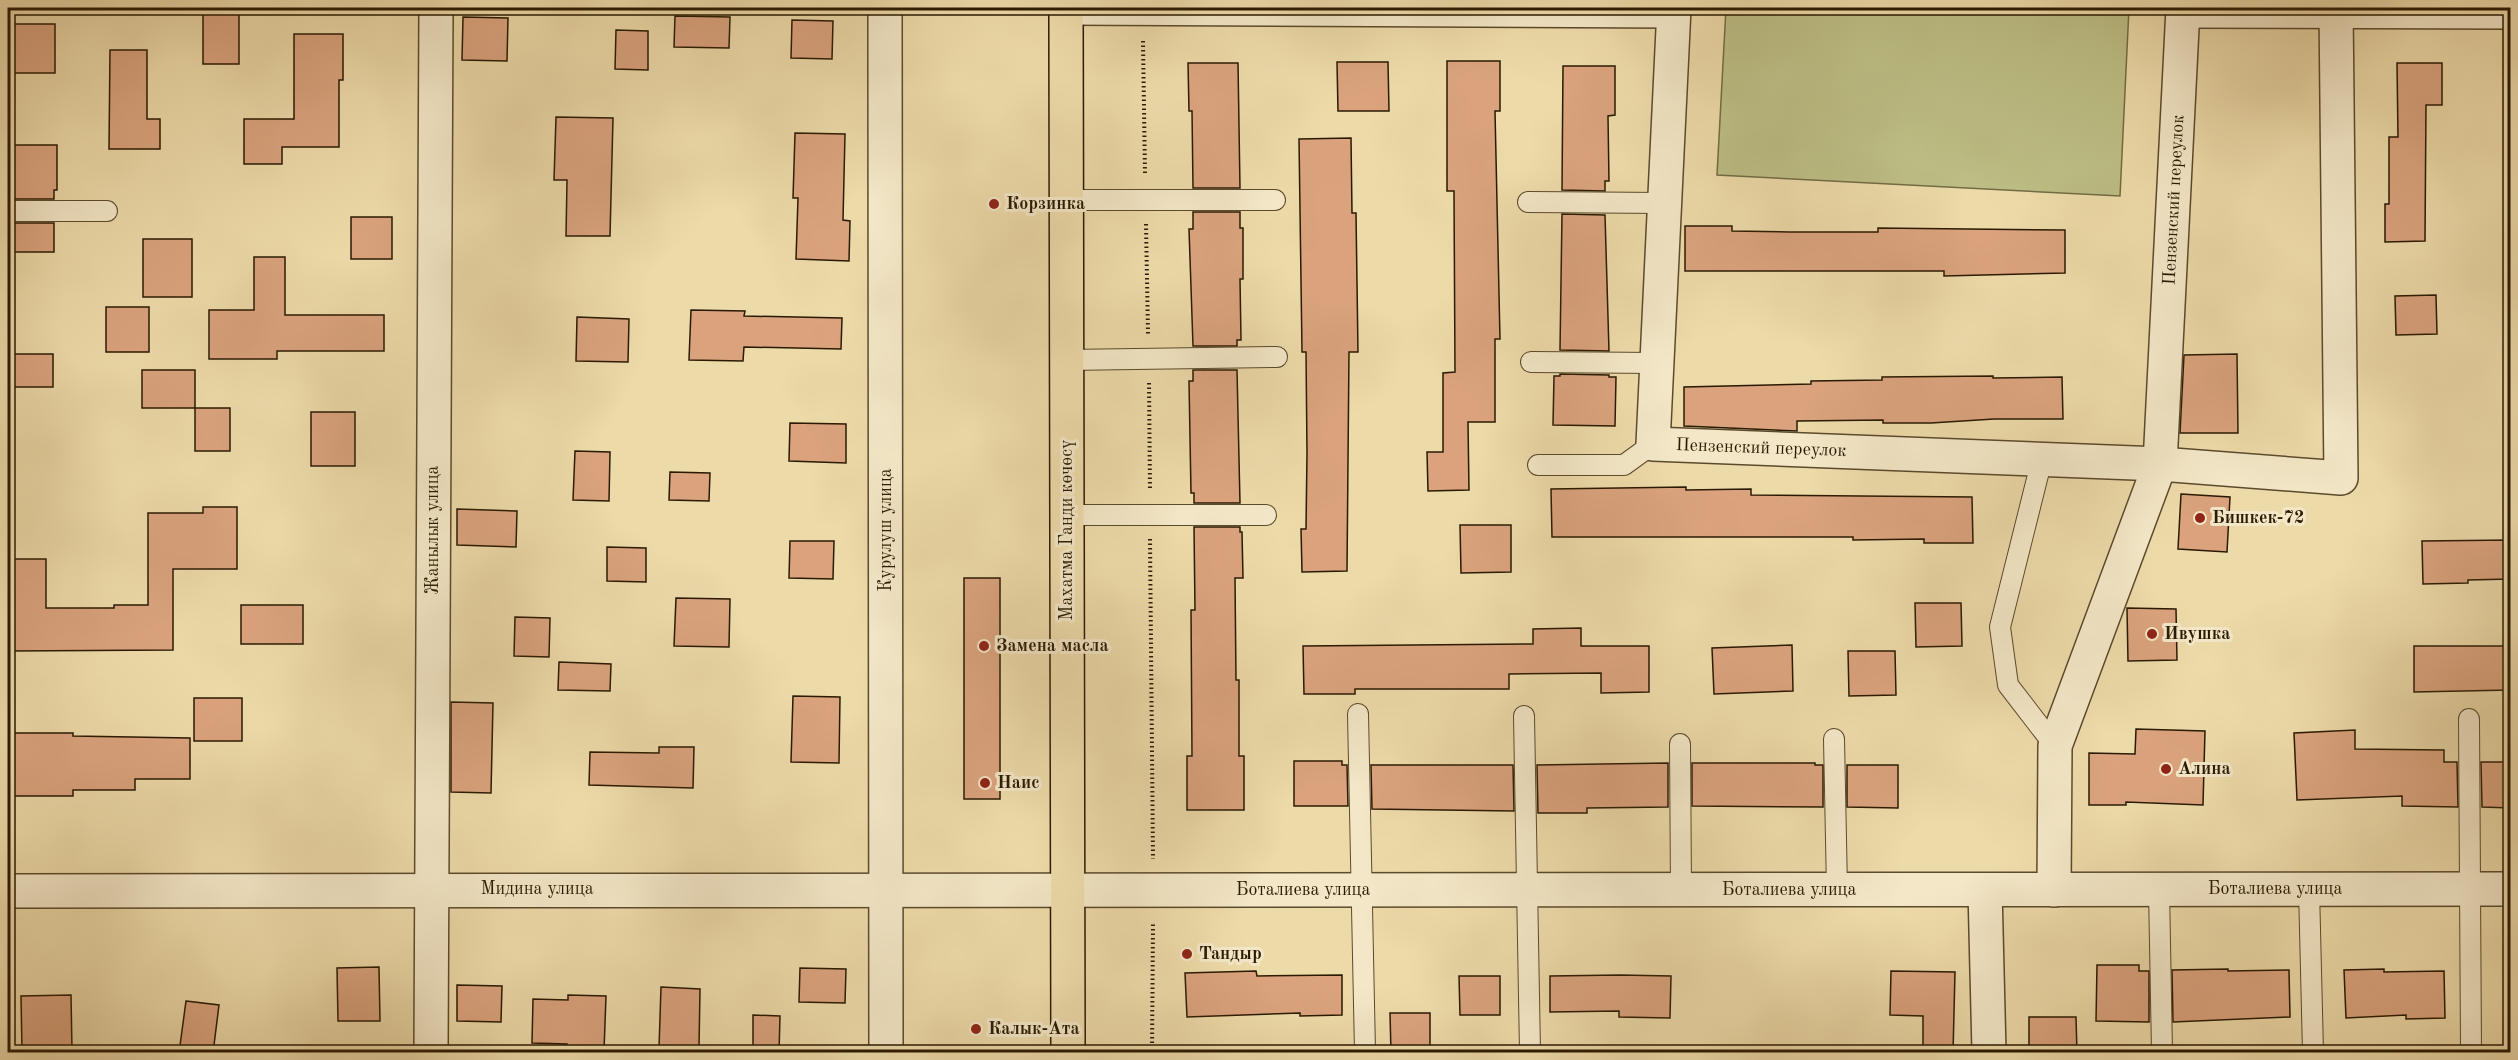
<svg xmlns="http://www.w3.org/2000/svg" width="2518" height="1060" viewBox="0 0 2518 1060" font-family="'Old Standard TT',serif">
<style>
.green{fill:#bcbe85;stroke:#736c44;stroke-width:1.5}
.building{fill:#daa37e;stroke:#2a1a02;stroke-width:1.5}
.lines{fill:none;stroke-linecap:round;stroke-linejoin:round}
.service-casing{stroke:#5b4a2c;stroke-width:22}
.minor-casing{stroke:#5b4a2c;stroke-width:36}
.tertiary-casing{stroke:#5b4a2c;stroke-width:36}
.primary-casing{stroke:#2a1a02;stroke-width:36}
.path{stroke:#2a1a02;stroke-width:4;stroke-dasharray:1.5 3;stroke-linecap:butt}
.service{stroke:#f3e7c7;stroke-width:20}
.minor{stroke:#f3e7c7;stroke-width:33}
.tertiary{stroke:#f3e7c7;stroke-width:33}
.primary{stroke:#eddaa9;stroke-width:33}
.poi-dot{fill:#8f2418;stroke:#f3e7c7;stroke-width:2}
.labels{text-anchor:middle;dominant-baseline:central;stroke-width:6;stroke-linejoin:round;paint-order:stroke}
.street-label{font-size:18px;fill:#2a1a02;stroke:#f3e7c7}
.poi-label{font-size:18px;font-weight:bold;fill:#2a1a02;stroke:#f3e7c7;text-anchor:start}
</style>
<rect width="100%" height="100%" fill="#eddaa9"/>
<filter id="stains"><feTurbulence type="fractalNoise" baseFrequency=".00333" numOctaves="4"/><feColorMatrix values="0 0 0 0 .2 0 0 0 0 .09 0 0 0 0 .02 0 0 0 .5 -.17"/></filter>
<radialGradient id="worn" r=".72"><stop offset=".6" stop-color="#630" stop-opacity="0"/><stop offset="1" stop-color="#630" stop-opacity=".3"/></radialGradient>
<!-- green -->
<polygon class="green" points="1726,8 2129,8 2120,196 1717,175"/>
<!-- building -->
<g class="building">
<rect x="203" y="8" width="36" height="56"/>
<polygon points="675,16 730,17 729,48 674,47"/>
<polygon points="463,17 508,18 507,61 462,60"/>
<polygon points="792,20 833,21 832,59 791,58"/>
<rect x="8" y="24" width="47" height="49"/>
<polygon points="616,30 648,31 648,70 615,69"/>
<polygon points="294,34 343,34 343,80 339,80 339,147 282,147 282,164 244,164 244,119 294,119"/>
<polygon points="110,50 147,50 147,119 160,119 160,149 109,149"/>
<polygon points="1447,61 1500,61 1500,111 1495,111 1500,339 1495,339 1495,422 1468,422 1469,490 1428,491 1427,452 1443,452 1443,373 1455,372 1454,191 1447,191"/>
<polygon points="1337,62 1388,62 1389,111 1338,111"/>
<polygon points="1188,63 1238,63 1240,188 1193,188 1192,111 1189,111"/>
<polygon points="2397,63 2442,63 2442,105 2426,105 2425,241 2385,242 2385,204 2389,204 2389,137 2398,137"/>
<polygon points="1563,66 1615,66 1615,115 1608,116 1609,181 1605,181 1605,191 1562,190"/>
<polygon points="556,117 613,118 610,236 566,236 567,180 554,180"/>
<polygon points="795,133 845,134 843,220 850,221 849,261 796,259 798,198 793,198"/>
<polygon points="1351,138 1352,213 1356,213 1358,352 1349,352 1347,571 1302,572 1301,529 1306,529 1307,453 1306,352 1302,352 1299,139"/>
<polygon points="8,145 57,145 57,190 54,190 54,199 8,199"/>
<polygon points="1193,212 1240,212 1240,228 1243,228 1243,279 1240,279 1241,340 1237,340 1237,346 1193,346 1189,229 1193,229"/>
<polygon points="1562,214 1605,215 1609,351 1560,350"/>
<rect x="351" y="217" width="41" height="42"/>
<rect x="8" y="223" width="46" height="29"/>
<polygon points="1685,226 1732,226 1732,231 1790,232 1878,232 1878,228 2065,230 2065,273 1944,276 1944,271 1685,271"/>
<rect x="143" y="239" width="49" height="58"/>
<polygon points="254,257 285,257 285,315 384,315 384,351 277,351 277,359 209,359 209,310 254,310"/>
<polygon points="2436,295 2437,334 2396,335 2395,296"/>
<rect x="106" y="307" width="43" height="45"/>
<polygon points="691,310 745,311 744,316 842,318 841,349 744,347 743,361 689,360"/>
<polygon points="577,317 629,319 628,362 576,361"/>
<rect x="8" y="354" width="45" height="33"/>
<polygon points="2237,354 2238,433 2180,433 2184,355"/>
<rect x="142" y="370" width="53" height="38"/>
<polygon points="1193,370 1237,370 1240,503 1194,503 1194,493 1191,493 1189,381 1193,381"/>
<polygon points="1560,374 1609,375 1609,377 1616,377 1615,426 1553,425 1554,376 1560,376"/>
<polygon points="1993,376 1993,378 2062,377 2063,419 1994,419 1931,423 1883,423 1883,420 1797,421 1797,431 1684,426 1684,387 1811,384 1811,381 1882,380 1882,377"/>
<rect x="195" y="408" width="35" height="43"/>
<rect x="311" y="412" width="44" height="54"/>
<polygon points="790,423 846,424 846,463 789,461"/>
<polygon points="575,451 610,452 609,501 573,500"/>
<polygon points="670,472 710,473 709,501 669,500"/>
<polygon points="1686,487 1686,490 1751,489 1751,495 1972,497 1973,543 1924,543 1924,539 1853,540 1853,537 1552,537 1551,489"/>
<polygon points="2181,494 2230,497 2227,552 2178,549"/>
<polygon points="203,507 237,507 237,569 173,569 173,650 8,651 8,559 46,559 46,608 114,608 114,605 148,605 148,513 203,513"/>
<polygon points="457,509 517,511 516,547 457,545"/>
<polygon points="1460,525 1511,525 1511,572 1461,573"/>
<polygon points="1194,527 1240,527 1240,532 1242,532 1243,578 1235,578 1236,680 1239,680 1239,756 1244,756 1244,810 1187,810 1187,756 1192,756 1191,610 1195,610"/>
<polygon points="2511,540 2511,579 2468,580 2468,583 2423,584 2422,541"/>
<polygon points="790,541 834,541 833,579 789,578"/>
<polygon points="607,547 646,548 646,582 607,581"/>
<rect x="964" y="578" width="36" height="221"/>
<polygon points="676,598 730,599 729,647 674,646"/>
<polygon points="1915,603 1961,603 1962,646 1916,647"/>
<rect x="241" y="605" width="62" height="39"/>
<polygon points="2127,608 2176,609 2177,660 2128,661"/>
<polygon points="515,617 550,618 549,657 514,656"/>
<polygon points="1581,628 1581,646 1649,646 1649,692 1601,693 1601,673 1509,674 1509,689 1355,689 1355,694 1304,694 1303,646 1533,644 1533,629"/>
<polygon points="1792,645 1793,691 1714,694 1712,648"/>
<polygon points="2414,646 2511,646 2511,690 2414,692"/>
<polygon points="1848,651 1895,651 1896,695 1849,696"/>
<polygon points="559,662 611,664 610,691 558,690"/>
<polygon points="793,696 840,697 839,763 791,762"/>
<rect x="194" y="698" width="48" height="43"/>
<polygon points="451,702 493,703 491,793 451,792"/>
<polygon points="2136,729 2205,731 2203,805 2126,802 2126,805 2089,805 2089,753 2135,754"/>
<polygon points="2355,730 2355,749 2444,750 2444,762 2457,762 2458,807 2402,806 2402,796 2297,800 2294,733"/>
<polygon points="8,733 73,733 73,736 190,738 190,779 135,779 135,790 73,790 73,796 8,796"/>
<polygon points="659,747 694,747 693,788 589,785 590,752 659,753"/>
<polygon points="1294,761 1342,761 1342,765 1347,765 1348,806 1294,806"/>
<polygon points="2481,762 2511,762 2511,808 2482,807"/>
<polygon points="1668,763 1668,807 1587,808 1587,813 1538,813 1537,765"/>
<polygon points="1692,763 1815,763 1815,765 1823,765 1823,807 1692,806"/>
<polygon points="1371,765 1513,765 1514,811 1372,809"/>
<polygon points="1847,765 1898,765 1898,808 1847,807"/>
<polygon points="2097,965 2139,965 2139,971 2149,971 2149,1022 2096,1021"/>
<polygon points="379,967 380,1021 338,1021 337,968"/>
<polygon points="800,968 846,969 845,1003 799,1002"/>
<polygon points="2228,969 2228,971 2289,970 2290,1017 2173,1022 2172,970"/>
<polygon points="2384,969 2384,972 2444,971 2445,1018 2406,1019 2406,1015 2346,1018 2344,970"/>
<polygon points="1256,971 1257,976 1342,975 1342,1015 1300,1016 1300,1013 1187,1017 1185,973"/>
<polygon points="1891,971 1955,972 1953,1053 1923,1053 1923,1016 1890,1015"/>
<polygon points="1620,975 1671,976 1670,1018 1619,1017 1619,1011 1550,1012 1550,976"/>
<polygon points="1459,976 1500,976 1500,1015 1460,1015"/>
<polygon points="457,985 502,986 501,1022 457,1021"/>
<polygon points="661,987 700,989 699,1048 659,1048"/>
<polygon points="71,995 72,1050 22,1051 21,996"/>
<polygon points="568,995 606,996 604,1051 567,1050 567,1044 532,1043 533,999 568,1000"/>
<polygon points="186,1001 219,1005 213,1053 179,1053"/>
<polygon points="1390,1013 1430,1013 1430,1053 1391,1053"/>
<polygon points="753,1015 780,1016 779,1053 753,1053"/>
<polygon points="2029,1017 2076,1017 2077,1053 2029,1053"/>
</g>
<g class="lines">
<!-- service casing -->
<g class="service-casing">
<g id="service">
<polyline points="1066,200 1275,200"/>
<polyline points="1528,202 1665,203"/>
<polyline points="8,211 107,211"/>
<polyline points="1067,360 1277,357"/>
<polyline points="1531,362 1657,363"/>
<polyline points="2042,459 2000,627 2008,685 2055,746"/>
<polyline points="1538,465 1624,465 1653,444"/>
<polyline points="1067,515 1266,515"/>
<polyline points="1358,714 1365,1052"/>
<polyline points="1524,716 1530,1052"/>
<polyline points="2469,719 2471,1052"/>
<polyline points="1834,739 1837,890"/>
<polyline points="1680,744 1681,890"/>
<polyline points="2159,889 2162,1052"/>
<polyline points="2309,889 2313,1052"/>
</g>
</g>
<!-- minor casing -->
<g class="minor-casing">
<g id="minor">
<polyline points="885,8 886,1052"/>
<polyline points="1066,8 1674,11"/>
<polyline points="1674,8 1653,444 2160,464 2341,478 2336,8"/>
<polyline points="2183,11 2510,12"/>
<polyline points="1985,890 1989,1052"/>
<polyline points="2054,890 2055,746 2160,464 2183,8"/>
<polyline points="431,1052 436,8"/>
</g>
</g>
<!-- tertiary casing -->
<g class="tertiary-casing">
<polyline id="tertiary" points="8,891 2510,889"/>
</g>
<!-- primary casing -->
<g class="primary-casing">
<polyline id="primary" points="1066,8 1068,1052"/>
</g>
<!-- path -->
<g class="path">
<polyline points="1143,41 1145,175"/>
<polyline points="1146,224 1148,334"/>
<polyline points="1149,383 1150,490"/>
<polyline points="1150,539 1153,859"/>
<polyline points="1152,1052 1153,922"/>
</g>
<!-- service -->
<use href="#service" class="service"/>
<!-- minor -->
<use href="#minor" class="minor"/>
<!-- tertiary -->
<use href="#tertiary" class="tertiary"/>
<!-- primary -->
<use href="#primary" class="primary"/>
</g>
<!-- markers -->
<g class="poi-dot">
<circle cx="994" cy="204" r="6"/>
<circle cx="2200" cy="518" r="6"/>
<circle cx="2152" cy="634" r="6"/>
<circle cx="984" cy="646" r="6"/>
<circle cx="2166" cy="769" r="6"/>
<circle cx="985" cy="783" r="6"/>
<circle cx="1187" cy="954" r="6"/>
<circle cx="976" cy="1029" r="6"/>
</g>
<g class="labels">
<!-- street labels -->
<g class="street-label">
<text transform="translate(2174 200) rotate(-87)">Пензенский переулок</text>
<text transform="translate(1761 448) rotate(2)">Пензенский переулок</text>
<text transform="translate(433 530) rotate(-90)">Жанылык улица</text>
<text transform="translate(886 530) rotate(-90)">Курулуш улица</text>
<text transform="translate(1067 530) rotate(-90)">Махатма Ганди көчөсү</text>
<text x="537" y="889">Мидина улица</text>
<text x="2275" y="889">Боталиева улица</text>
<text x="1303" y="890">Боталиева улица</text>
<text x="1789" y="890">Боталиева улица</text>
</g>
<!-- poi labels -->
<g class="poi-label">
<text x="1006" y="204">Корзинка</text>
<text x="2212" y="518">Бишкек-72</text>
<text x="2164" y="634">Ивушка</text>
<text x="996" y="646">Замена масла</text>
<text x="2178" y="769">Алина</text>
<text x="997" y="783">Наис</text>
<text x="1199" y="954">Тандыр</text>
<text x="988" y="1029">Калык-Ата</text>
</g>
</g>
<!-- margin -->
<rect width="2518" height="1060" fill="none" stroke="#eddaa9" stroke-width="30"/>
<rect x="9" y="9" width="2500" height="1042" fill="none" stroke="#2a1a02" stroke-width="3"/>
<rect x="15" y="15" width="2488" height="1030" fill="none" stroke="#2a1a02" stroke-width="1.5"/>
<rect width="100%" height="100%" filter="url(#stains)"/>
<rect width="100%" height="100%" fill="url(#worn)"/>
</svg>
